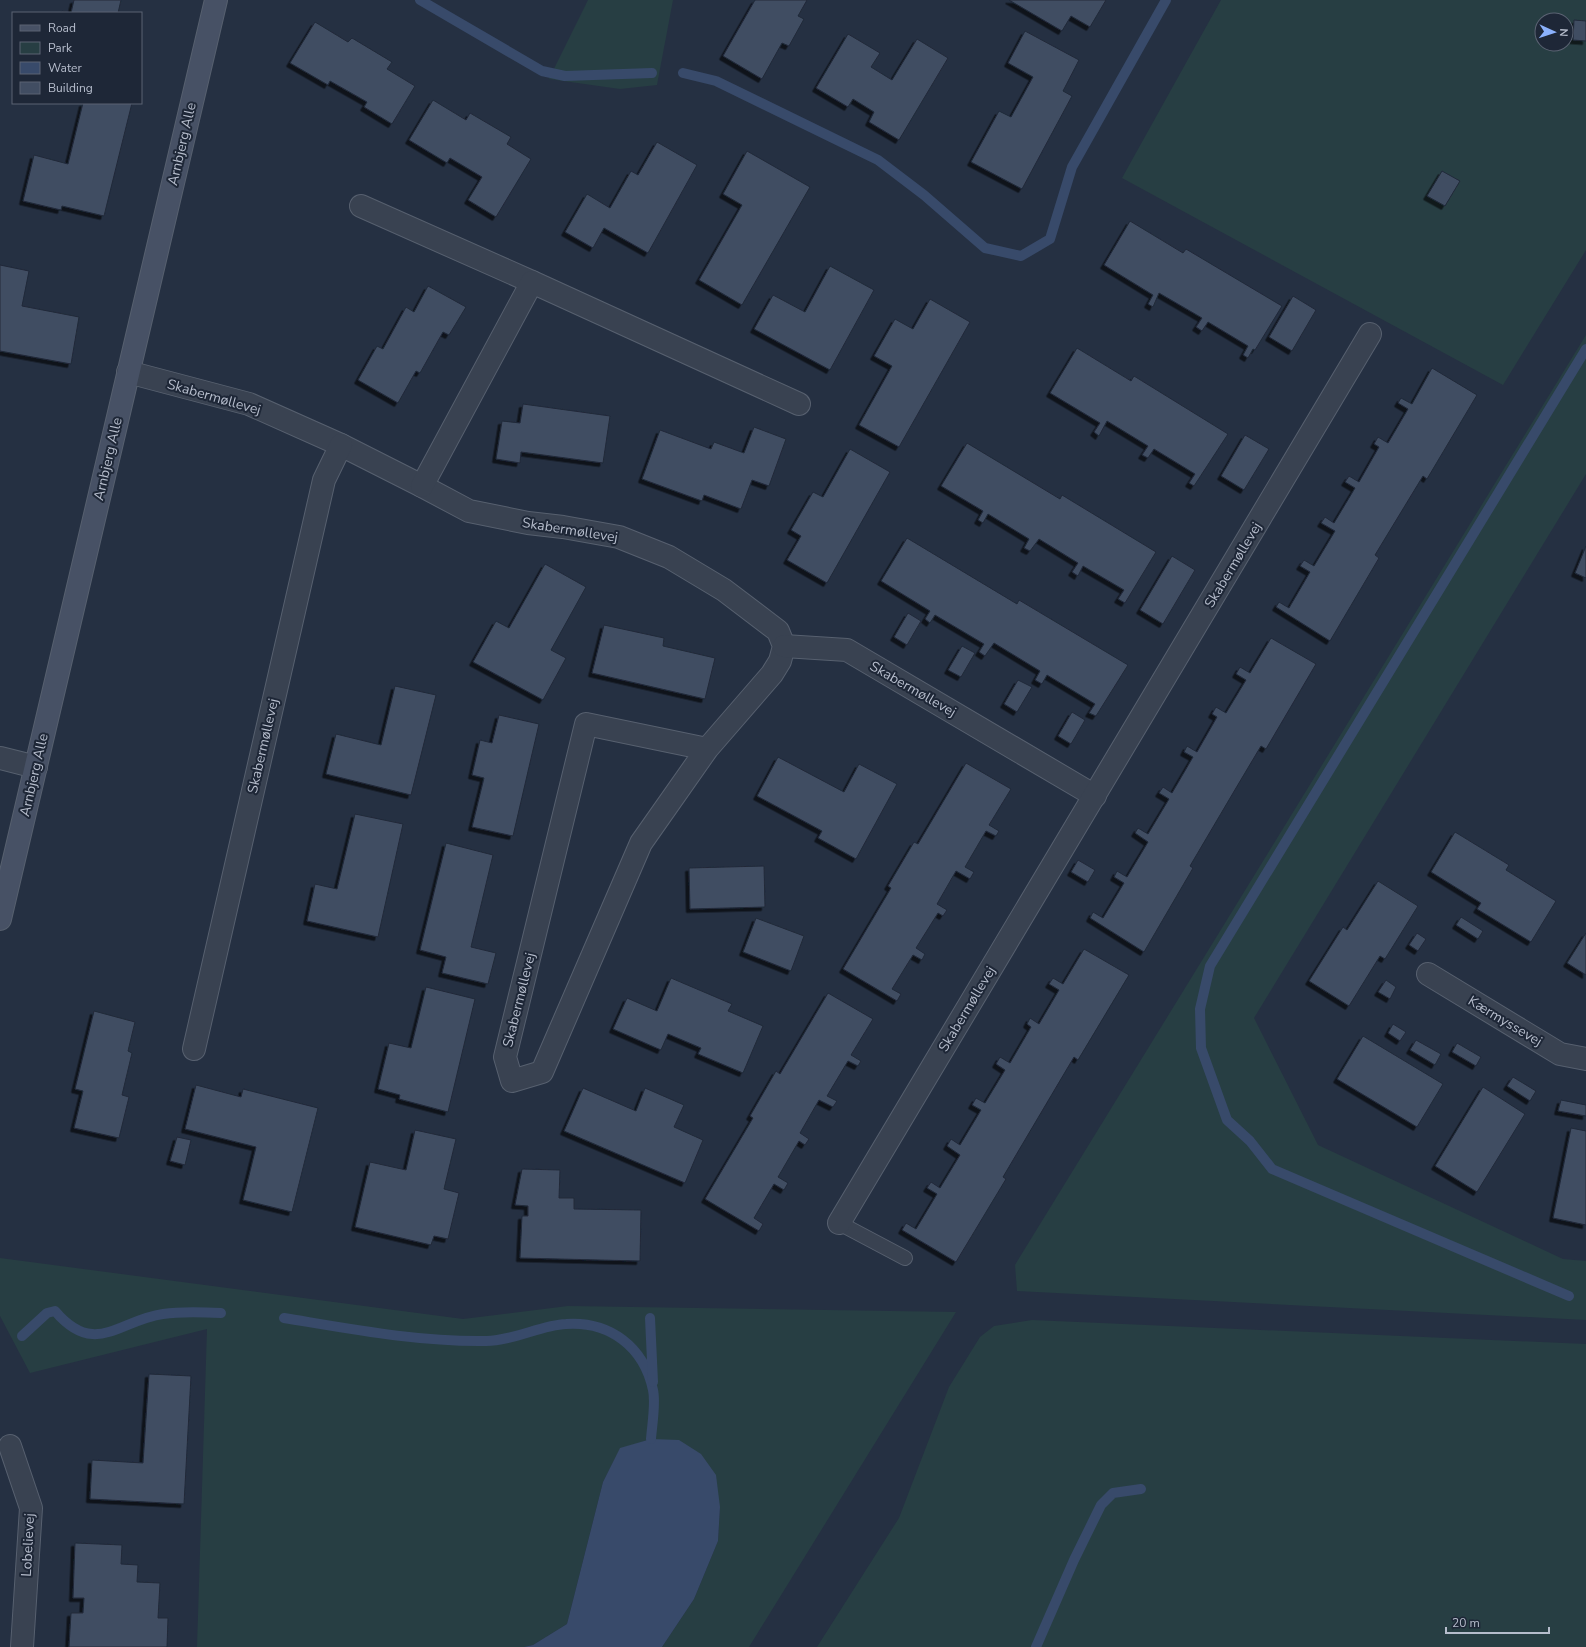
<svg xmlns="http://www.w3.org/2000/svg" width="1586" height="1647" viewBox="0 0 1586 1647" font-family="'Nunito Sans',sans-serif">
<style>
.green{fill:#273e43;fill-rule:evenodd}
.water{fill:#384a6a}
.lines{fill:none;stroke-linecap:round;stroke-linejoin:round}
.stream{stroke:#384a6a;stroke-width:10}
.building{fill:#414d62;stroke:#202939;filter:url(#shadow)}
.lane-casing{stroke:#57606f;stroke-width:16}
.street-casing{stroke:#57606f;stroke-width:24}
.secondary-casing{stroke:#57606f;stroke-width:24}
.lane{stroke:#394251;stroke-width:14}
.street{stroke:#394251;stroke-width:22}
.secondary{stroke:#475165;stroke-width:22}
.labels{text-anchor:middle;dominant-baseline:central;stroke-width:4;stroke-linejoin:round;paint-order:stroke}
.street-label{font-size:14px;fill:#b6bdcc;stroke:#1e2737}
</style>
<defs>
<filter id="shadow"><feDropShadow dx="-3.5" dy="3.5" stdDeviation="0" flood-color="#0009"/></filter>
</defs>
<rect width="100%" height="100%" fill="#253042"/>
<!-- green -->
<g class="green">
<polygon points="588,0 673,0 657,85 620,89 549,79"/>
<path d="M1221,0H1586V250L1503,385L1122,178ZM1542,20H1566V44H1542Z"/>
<polygon points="1586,335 1586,474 1254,1018 1318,1145 1563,1259 1586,1261 1586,1320 1017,1291 1015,1265"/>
<polygon points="0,1258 463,1319 568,1306 956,1312 749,1647 662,1647 694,1599 718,1541 720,1507 651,1439 620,1449 603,1482 567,1624 533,1645 524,1647 197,1647 207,1329 30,1373 0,1316"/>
<polygon points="1032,1320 1586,1344 1586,1647 817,1647 899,1518 949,1387 980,1337 994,1326"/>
</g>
<!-- water -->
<polygon class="water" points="651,1439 679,1440 701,1454 716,1475 720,1507 718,1541 694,1599 662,1647 524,1647 533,1645 567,1624 603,1482 620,1448"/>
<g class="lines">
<!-- stream -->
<g class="stream">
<polyline points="420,0 542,71 565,76 652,73"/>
<polyline points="683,73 716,81 878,160 924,195 985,248 1021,256 1050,239 1072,167 1166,0"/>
<polyline points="1569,1296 1272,1169 1250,1141 1227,1120 1201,1048 1200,1009 1210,966 1586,349"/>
<path d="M284,1318C351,1329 418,1342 486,1341C513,1341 541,1325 566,1324C610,1321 644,1347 653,1390C656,1403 652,1425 651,1439"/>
<polyline points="650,1318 653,1382"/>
<path d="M22,1336L47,1313L55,1311C95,1358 119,1320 163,1314C182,1311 202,1312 221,1313"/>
<polyline points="1036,1647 1074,1560 1101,1505 1113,1493 1141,1489"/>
</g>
</g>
<!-- building -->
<g class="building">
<polygon points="74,0 121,0 118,13 62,13 62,11 71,13"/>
<polygon points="755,0 807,0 798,16 804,19 789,46 782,43 762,79 723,56"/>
<polygon points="1009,0 1106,0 1090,27 1071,16 1062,31"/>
<polygon points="1574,20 1586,21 1586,41 1573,40"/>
<polygon points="315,22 348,42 352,38 392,62 387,69 415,86 392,124 364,107 367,102 330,81 328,85 290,63"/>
<polygon points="1025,31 1079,60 1063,91 1072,96 1022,189 971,162 999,111 1011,117 1033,77 1008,63"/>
<polygon points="848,34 880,53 871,67 892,80 917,39 948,58 899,140 869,122 874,112 853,99 848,107 816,88"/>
<polygon points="433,100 466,120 470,113 511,137 507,144 531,159 496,217 468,200 482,177 450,158 447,163 409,140"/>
<polygon points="83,103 132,103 104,216 62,206 61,210 23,201 34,155 68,164"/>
<polygon points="657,142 697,165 648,253 604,228 593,248 565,232 587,194 610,208 631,171 638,175"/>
<polygon points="747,151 810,187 742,305 699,280 742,205 723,194"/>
<polygon points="1442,171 1460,181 1445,206 1427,196"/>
<polygon points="1130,221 1183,253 1186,249 1282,306 1255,350 1253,349 1248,358 1243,355 1248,346 1208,322 1202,331 1196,327 1202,318 1159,293 1153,307 1148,304 1153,295 1104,265"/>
<polygon points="0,265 29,271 22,306 79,317 71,364 0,351"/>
<polygon points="830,266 874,290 830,370 754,329 773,295 805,312"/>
<polygon points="428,286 466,307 449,335 443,332 420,373 416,371 398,403 358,380 377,346 383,349 406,307 414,312"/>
<polygon points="1293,296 1316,310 1292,351 1269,337"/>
<polygon points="930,299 970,322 899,447 859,425 892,366 874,356 895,319 913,329"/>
<polygon points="1077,348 1131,381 1134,376 1228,434 1194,486 1189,483 1195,474 1154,449 1148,458 1142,455 1148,446 1107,421 1099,436 1094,432 1100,423 1050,393"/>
<polygon points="1432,368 1477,395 1427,479 1423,476 1375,555 1379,558 1330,641 1276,607 1279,602 1289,608 1310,572 1300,566 1304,560 1314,566 1335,531 1321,523 1325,517 1334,523 1355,488 1345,482 1349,476 1359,482 1379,447 1374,444 1378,437 1388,443 1408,409 1398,403 1401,398 1412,404"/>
<polygon points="523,404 610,416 603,463 521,452 520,463 496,459 502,421 520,423"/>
<polygon points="754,427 786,439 769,486 752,480 741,509 704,495 702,501 642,479 660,430 711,449 714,442 744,453"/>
<polygon points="1245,435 1269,449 1244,490 1221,476"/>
<polygon points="967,443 1060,499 1062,495 1156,552 1125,603 1118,599 1124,590 1083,566 1078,576 1072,572 1078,563 1039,539 1030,551 1024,548 1029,539 988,514 983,523 978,520 983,511 941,486"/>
<polygon points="850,449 890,472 827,583 787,560 801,536 791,530 813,492 823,497"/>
<polygon points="907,538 1017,604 1019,600 1128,665 1096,716 1089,713 1095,704 1047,675 1042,684 1035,680 1040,671 994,643 985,656 979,652 984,644 935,615 930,623 925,619 930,611 881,581"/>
<polygon points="1586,546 1586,578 1575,573"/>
<polygon points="1172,556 1195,570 1163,624 1140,610"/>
<polygon points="545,564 586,587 551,650 566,658 543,700 473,662 496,621 509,628"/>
<polygon points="908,613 921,621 907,645 894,637"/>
<polygon points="604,625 664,638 663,646 715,658 705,699 592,673"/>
<polygon points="1271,638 1316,664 1266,749 1261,746 1236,788 1190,866 1193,868 1144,952 1090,918 1093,912 1103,918 1124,883 1114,877 1117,871 1127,877 1148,842 1135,833 1138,828 1148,834 1169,799 1159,793 1163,787 1172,793 1193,757 1184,752 1187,746 1197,752 1217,717 1212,714 1216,707 1226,713 1246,680 1236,674 1240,667 1250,673"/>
<polygon points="962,646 975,653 961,677 948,670"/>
<polygon points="1018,680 1032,687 1017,712 1004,704"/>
<polygon points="395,686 436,695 411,795 326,774 336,734 381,745"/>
<polygon points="1072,712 1085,720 1071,744 1058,736"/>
<polygon points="499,715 539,724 513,836 472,827 484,778 472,775 480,740 492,743"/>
<polygon points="778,757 844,792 859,764 897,784 856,859 818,838 822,831 757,796"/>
<polygon points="966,763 1011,789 989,825 999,831 996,836 986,831 965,867 974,872 970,879 956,871 937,904 947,910 943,916 938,913 916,948 925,954 922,960 913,955 892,989 901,994 897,1001 843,969 891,888 888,886 914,842 918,844"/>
<polygon points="355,814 403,824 378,937 307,921 315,884 337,889"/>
<polygon points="1455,832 1509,865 1506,870 1556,901 1531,942 1477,909 1481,903 1431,872"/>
<polygon points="446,843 493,855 471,947 496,953 488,984 442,973 446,957 420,950"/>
<polygon points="1078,860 1095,870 1088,882 1071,872"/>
<polygon points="764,866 765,907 690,909 689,868"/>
<polygon points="1378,881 1418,906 1385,959 1380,956 1349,1006 1309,981 1343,927 1347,930"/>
<polygon points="1461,917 1483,931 1478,939 1456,925"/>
<polygon points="756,918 804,936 791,971 743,952"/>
<polygon points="1417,933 1426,939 1418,951 1409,945"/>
<polygon points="1586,933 1586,975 1567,963"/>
<polygon points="1084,949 1129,975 1078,1060 1074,1057 1003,1177 1006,1179 956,1262 902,1230 906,1223 916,1229 937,1194 927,1188 931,1182 940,1188 960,1155 947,1146 951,1139 960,1145 981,1110 972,1105 976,1098 985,1103 1005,1070 996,1064 1000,1057 1010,1063 1031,1027 1027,1024 1030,1018 1039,1024 1059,990 1049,984 1053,978 1063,984"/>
<polygon points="671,978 732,1004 728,1011 763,1026 743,1073 698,1054 701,1048 668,1034 661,1050 613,1029 627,998 657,1011"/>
<polygon points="1386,980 1396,987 1390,999 1378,992"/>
<polygon points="426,987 475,999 448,1112 399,1099 400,1095 378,1089 389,1043 411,1048"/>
<polygon points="828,993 873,1019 851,1055 861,1061 858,1066 848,1061 827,1096 837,1101 833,1107 819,1100 800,1133 809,1139 805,1145 799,1141 778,1177 788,1183 784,1190 774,1184 754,1218 763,1224 759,1231 705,1199 753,1118 750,1116 776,1071 780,1074"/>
<polygon points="94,1011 135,1022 128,1051 132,1053 122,1095 129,1097 119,1138 74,1128 83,1091 75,1089"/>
<polygon points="1393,1024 1406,1032 1400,1041 1388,1033"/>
<polygon points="1363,1036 1443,1084 1417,1127 1337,1079"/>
<polygon points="1416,1040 1441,1054 1435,1065 1410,1050"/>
<polygon points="1457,1043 1481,1057 1476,1066 1452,1052"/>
<polygon points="1513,1077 1536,1091 1530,1101 1507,1086"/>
<polygon points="196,1085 241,1097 243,1089 318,1108 292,1212 243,1200 256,1147 185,1129"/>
<polygon points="1483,1087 1525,1114 1477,1192 1435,1166"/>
<polygon points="583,1088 636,1111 645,1088 684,1105 674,1127 703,1140 685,1183 564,1131"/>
<polygon points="1561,1100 1586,1105 1586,1116 1558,1111"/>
<polygon points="1571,1128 1586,1131 1586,1225 1553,1218"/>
<polygon points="415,1130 456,1139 444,1189 459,1193 448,1239 434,1236 431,1245 355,1227 370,1162 406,1170"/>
<polygon points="177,1137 191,1140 185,1165 170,1161"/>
<polygon points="522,1169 560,1170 559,1198 574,1198 574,1209 641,1210 640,1261 520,1258 522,1216 528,1216 528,1206 515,1205"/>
<polygon points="149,1374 191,1376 184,1504 90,1499 92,1460 143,1463"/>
<polygon points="75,1543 122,1545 121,1564 138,1565 137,1582 160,1583 158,1618 168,1618 167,1647 69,1647 71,1613 83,1613 84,1598 73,1598"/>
</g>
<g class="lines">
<!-- lane casing -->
<g class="lane-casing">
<polyline id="lane" points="839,1223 905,1258"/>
</g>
<!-- street casing -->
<g class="street-casing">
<g id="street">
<polyline points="361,206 532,282"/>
<polyline points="128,372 249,404 341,445 422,486 469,511 528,523 563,527 619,537 669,557 724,590 778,631 784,646 780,661 772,674 707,749 586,724 505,1057 512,1081 542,1072 641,843 707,749"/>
<polyline points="422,486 532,282 799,404"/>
<polyline points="784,646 847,650 1095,796"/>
<polyline points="0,758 36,767"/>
<polyline points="1428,974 1560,1054 1586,1059"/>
<polyline points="194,1049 324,480 341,445"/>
<polyline points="839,1223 1370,334"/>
<polyline points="10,1446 31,1508 22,1647"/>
</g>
</g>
<!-- secondary casing -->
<g class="secondary-casing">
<polyline id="secondary" points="0,919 216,0"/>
</g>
<!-- lane -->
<use href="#lane" class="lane"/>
<!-- street -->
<use href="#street" class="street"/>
<!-- secondary -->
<use href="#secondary" class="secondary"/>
</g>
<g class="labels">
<!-- street labels -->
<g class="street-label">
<text transform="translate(182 144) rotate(-77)">Arnbjerg Alle</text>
<text transform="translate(214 397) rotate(16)">Skabermøllevej</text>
<text transform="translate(108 459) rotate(-77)">Arnbjerg Alle</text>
<text transform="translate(570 530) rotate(9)">Skabermøllevej</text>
<text transform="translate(1233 565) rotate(-59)">Skabermøllevej</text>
<text transform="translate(913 689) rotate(30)">Skabermøllevej</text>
<text transform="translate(263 746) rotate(-77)">Skabermøllevej</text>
<text transform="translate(34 775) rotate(-77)">Arnbjerg Alle</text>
<text transform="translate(519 1000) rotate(-76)">Skabermøllevej</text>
<text transform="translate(967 1009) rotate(-59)">Skabermøllevej</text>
<text transform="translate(1505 1021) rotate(31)">Kærmyssevej</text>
<text transform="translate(28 1545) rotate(-87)">Lobelievej</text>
</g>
</g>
<!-- legend -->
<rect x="12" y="12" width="130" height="92" fill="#1e2737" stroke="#5b6373"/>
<rect x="20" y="25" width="20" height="6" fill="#475165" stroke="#5b6373"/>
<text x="48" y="32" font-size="12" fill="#b6bdcc">Road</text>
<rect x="20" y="42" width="20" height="12" fill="#273e43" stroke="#5b6373"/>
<text x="48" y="52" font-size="12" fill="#b6bdcc">Park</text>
<rect x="20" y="62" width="20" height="12" fill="#384a6a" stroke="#5b6373"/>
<text x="48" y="72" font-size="12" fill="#b6bdcc">Water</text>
<rect x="20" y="82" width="20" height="12" fill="#414d62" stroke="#5b6373"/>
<text x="48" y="92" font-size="12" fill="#b6bdcc">Building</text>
<!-- north arrow -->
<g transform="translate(1554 32) rotate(93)"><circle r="19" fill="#1e2737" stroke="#5b6373"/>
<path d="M0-3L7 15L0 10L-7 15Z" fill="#8bb1fc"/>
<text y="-6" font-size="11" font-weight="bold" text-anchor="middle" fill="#b6bdcc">N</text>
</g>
<!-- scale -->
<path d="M1446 1627v6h103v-6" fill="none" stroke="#b6bdcc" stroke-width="2"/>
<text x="1452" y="1627" font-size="12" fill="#b6bdcc" stroke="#1e2737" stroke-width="3" paint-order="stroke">20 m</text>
</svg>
